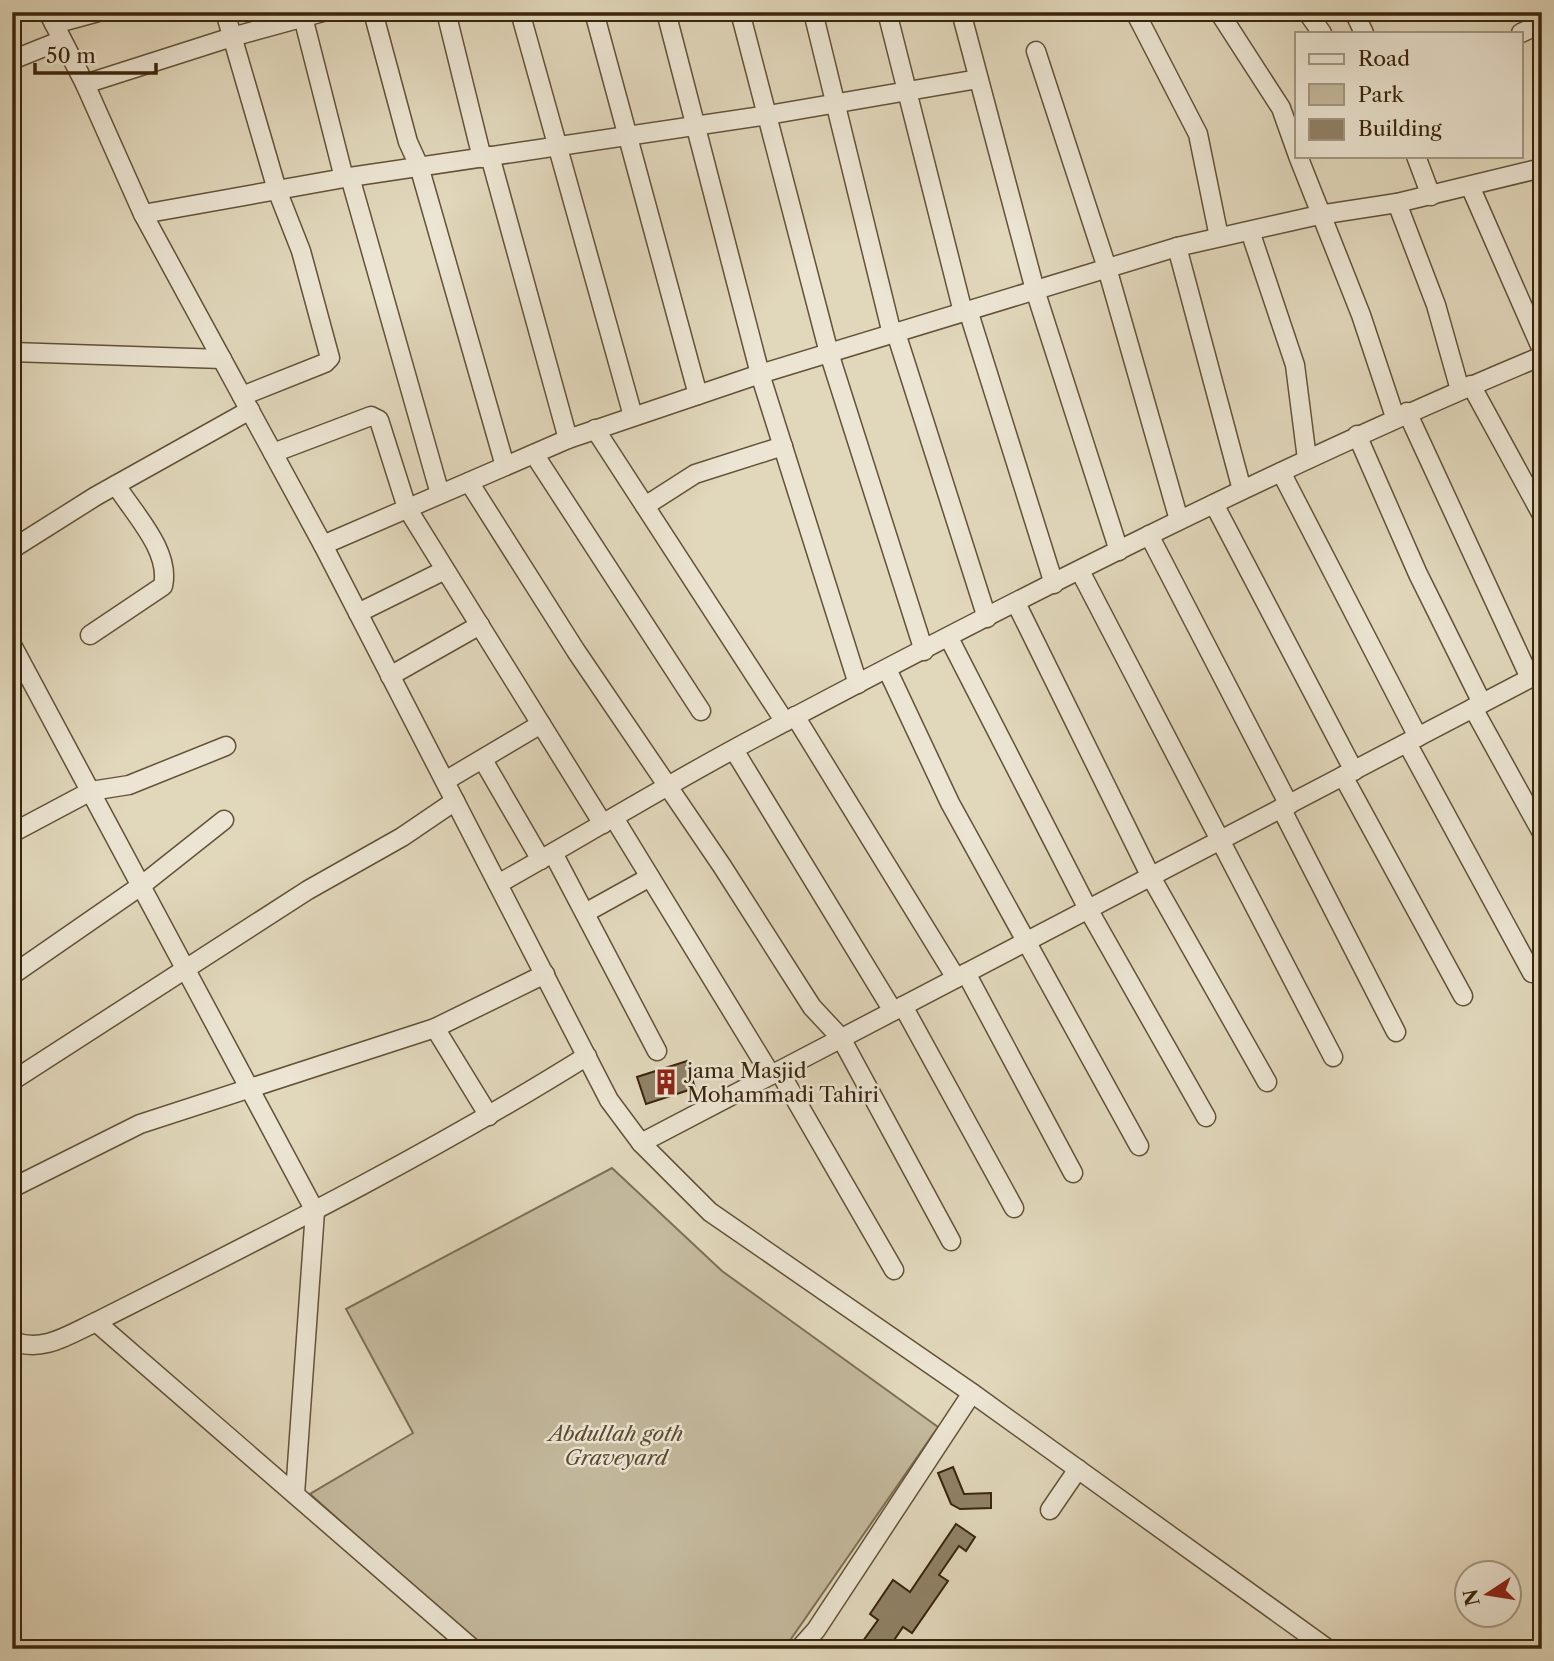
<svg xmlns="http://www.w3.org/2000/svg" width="1554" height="1661" viewBox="0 0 1554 1661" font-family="'Libre Caslon Text',serif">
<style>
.green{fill:#c4b99d;stroke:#7e6f54;stroke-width:2}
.building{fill:#908267;stroke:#39250c;stroke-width:2}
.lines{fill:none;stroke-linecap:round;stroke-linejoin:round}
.minor-casing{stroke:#635238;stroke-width:21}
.minor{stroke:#ece5d3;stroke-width:18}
.labels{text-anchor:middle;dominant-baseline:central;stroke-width:5;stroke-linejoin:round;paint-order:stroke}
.poi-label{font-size:21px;fill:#39250c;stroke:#ece5d3;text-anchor:start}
.park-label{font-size:21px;font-style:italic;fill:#5c4a30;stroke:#ece5d3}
</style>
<rect width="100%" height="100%" fill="#e1d7bb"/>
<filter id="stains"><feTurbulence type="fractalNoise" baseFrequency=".00286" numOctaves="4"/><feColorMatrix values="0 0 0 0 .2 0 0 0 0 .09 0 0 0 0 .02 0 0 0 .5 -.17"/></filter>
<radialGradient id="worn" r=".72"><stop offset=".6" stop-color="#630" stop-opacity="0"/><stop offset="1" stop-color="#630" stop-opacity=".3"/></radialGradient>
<!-- green -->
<polygon class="green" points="612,1168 722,1271 938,1427 784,1649 484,1649 310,1494 413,1433 346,1309"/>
<!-- building -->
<g class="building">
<polygon points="687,1061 695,1088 646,1104 637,1077"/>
<polygon points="953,1467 964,1494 991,1493 991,1508 960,1509 951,1504 938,1473"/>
<polygon points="956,1524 975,1537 966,1551 959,1546 939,1575 948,1581 912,1633 903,1627 888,1649 874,1649 863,1641 878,1620 870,1614 893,1580 910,1592"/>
</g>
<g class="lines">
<!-- minor casing -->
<g class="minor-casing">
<g id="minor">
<polyline points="48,12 85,84 143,214 323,545 609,1100 641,1143 710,1212 972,1393 1328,1649"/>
<polyline points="225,12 277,190 301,251 330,358 325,363 242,396"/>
<polyline points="373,12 408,142 419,166 505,466"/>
<polyline points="446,12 482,158"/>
<polyline points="520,12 633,416"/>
<polyline points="594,12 698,395"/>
<polyline points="666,12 760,374 858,684"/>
<polyline points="740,12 829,353 924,651"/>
<polyline points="813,12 892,334"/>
<polyline points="887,12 963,312"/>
<polyline points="961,12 1035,290 1119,551"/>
<polyline points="1135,12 1198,134 1219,237"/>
<polyline points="1219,12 1281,108 1297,153"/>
<polyline points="1307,12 1322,33"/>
<polyline points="1354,12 1364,33"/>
<polyline points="303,17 344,178"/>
<polyline points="54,24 98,12"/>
<polyline points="1521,33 1542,23"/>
<polyline points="1036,51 1107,268 1179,520"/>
<polyline points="12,60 62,40"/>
<polyline points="85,84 232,37 323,12"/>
<polyline points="490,156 568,439"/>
<polyline points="1298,156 1361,315 1395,417"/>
<polyline points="1416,156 1431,196"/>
<polyline points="350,177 440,494"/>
<polyline points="1470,186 1542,350"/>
<polyline points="1397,203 1436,305 1460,390"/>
<polyline points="143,214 350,177 768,115 978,79"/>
<polyline points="1250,231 1295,365 1307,459"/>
<polyline points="1177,247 1242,490"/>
<polyline points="968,310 1054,584"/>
<polyline points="896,333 987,618"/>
<polyline points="12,352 222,359"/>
<polyline points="1471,385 1542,515"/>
<polyline points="1407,412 1530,678"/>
<polyline points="595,429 785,722"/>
<polyline points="1357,435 1418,574 1482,703"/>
<polyline points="273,453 371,416 379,420 407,508 603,824"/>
<polyline points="534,454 701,711"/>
<polyline points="1281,472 1418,737"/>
<polyline points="469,482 576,651 722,866 812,1007 841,1038 951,1241"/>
<polyline points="1214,504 1354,771"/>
<polyline points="645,506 695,474 783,446"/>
<polyline points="1149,535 1289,805"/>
<polyline points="323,545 568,439 760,374 1177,247 1319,215 1397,203 1542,168"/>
<polyline points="12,549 96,496 250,410"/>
<polyline points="1080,571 1333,1057"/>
<polyline points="1016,603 1151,877 1267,1082"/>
<polyline points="358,613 445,570"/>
<path d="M90,635L163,586C171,551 134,514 116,485"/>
<polyline points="949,638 1088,909 1206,1117"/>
<polyline points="12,645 315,1211 295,1494"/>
<polyline points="887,669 950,803 1139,1146"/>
<polyline points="390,676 480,625"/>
<polyline points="1473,708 1542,833"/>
<polyline points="795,716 956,978"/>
<polyline points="1407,743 1532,973"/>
<polyline points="734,750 893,1011"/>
<polyline points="483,760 541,860"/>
<polyline points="1343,776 1463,996"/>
<polyline points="445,781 541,724"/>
<polyline points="1281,808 1396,1032"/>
<polyline points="614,818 771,1075"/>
<polyline points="12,833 91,791 129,785 226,746"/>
<polyline points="553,853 657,1051"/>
<path d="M498,884C587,834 674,780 764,733C1018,598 1276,467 1542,356"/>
<polyline points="585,913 650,877"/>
<polyline points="966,973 1073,1173"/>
<polyline points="12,975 142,885 224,820"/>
<polyline points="903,1006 1014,1208"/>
<polyline points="435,1028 489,1116"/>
<polyline points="779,1071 894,1270"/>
<polyline points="12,1081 308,890 402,837 455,801"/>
<polyline points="641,1143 1542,672"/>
<polyline points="12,1188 140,1124 435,1028 545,974"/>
<path d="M96,1322C262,1238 429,1155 587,1056"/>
<path d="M12,1341C43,1353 68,1335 96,1322L473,1649"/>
<polyline points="1050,1510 1078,1469"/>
<polyline points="799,1649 816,1630 972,1393"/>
</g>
</g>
<!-- minor -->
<use href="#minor" class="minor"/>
</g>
<!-- icons -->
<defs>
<g id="building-bare" transform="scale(2.1)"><path d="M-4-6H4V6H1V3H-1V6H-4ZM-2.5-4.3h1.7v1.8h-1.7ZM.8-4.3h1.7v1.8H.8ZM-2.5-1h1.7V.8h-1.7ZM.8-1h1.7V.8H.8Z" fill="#8f2418" stroke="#ece5d3" stroke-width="2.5" paint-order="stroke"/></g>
</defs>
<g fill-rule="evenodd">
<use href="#building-bare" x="666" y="1082"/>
</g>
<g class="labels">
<!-- poi labels -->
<g class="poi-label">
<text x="687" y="1070">jama Masjid<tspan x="687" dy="24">Mohammadi Tahiri</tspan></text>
</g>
<!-- park labels -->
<g class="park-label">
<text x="616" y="1433">Abdullah goth<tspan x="616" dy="24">Graveyard</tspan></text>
</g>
</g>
<!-- margin -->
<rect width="1554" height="1661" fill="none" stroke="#e1d7bb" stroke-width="42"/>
<rect x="14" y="14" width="1526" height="1633" fill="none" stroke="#39250c" stroke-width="3.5"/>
<rect x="21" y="21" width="1512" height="1619" fill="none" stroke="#39250c" stroke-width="2"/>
<!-- legend -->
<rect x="1295" y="32" width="228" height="126" fill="#ece5d3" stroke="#a49883" stroke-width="2"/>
<rect x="1309" y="54" width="35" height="10" fill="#ece5d3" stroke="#a49883" stroke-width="2"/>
<text x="1358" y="66" font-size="21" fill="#39250c">Road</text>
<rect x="1309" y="84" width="35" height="21" fill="#c4b99d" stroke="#a49883" stroke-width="2"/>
<text x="1358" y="102" font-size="21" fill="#39250c">Park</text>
<rect x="1309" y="119" width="35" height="21" fill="#908267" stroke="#a49883" stroke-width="2"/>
<text x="1358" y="136" font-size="21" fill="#39250c">Building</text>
<!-- north arrow -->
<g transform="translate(1488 1594) rotate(258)"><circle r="33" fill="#ece5d3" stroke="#a49883" stroke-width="2"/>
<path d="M0-5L12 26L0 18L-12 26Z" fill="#8f2418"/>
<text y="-10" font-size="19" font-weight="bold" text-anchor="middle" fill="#39250c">N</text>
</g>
<!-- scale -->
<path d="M35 63v10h121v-10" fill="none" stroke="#39250c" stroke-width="3.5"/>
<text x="46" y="63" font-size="21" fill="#39250c" stroke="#ece5d3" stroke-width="5" paint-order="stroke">50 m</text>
<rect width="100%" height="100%" filter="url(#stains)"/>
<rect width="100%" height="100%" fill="url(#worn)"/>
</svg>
